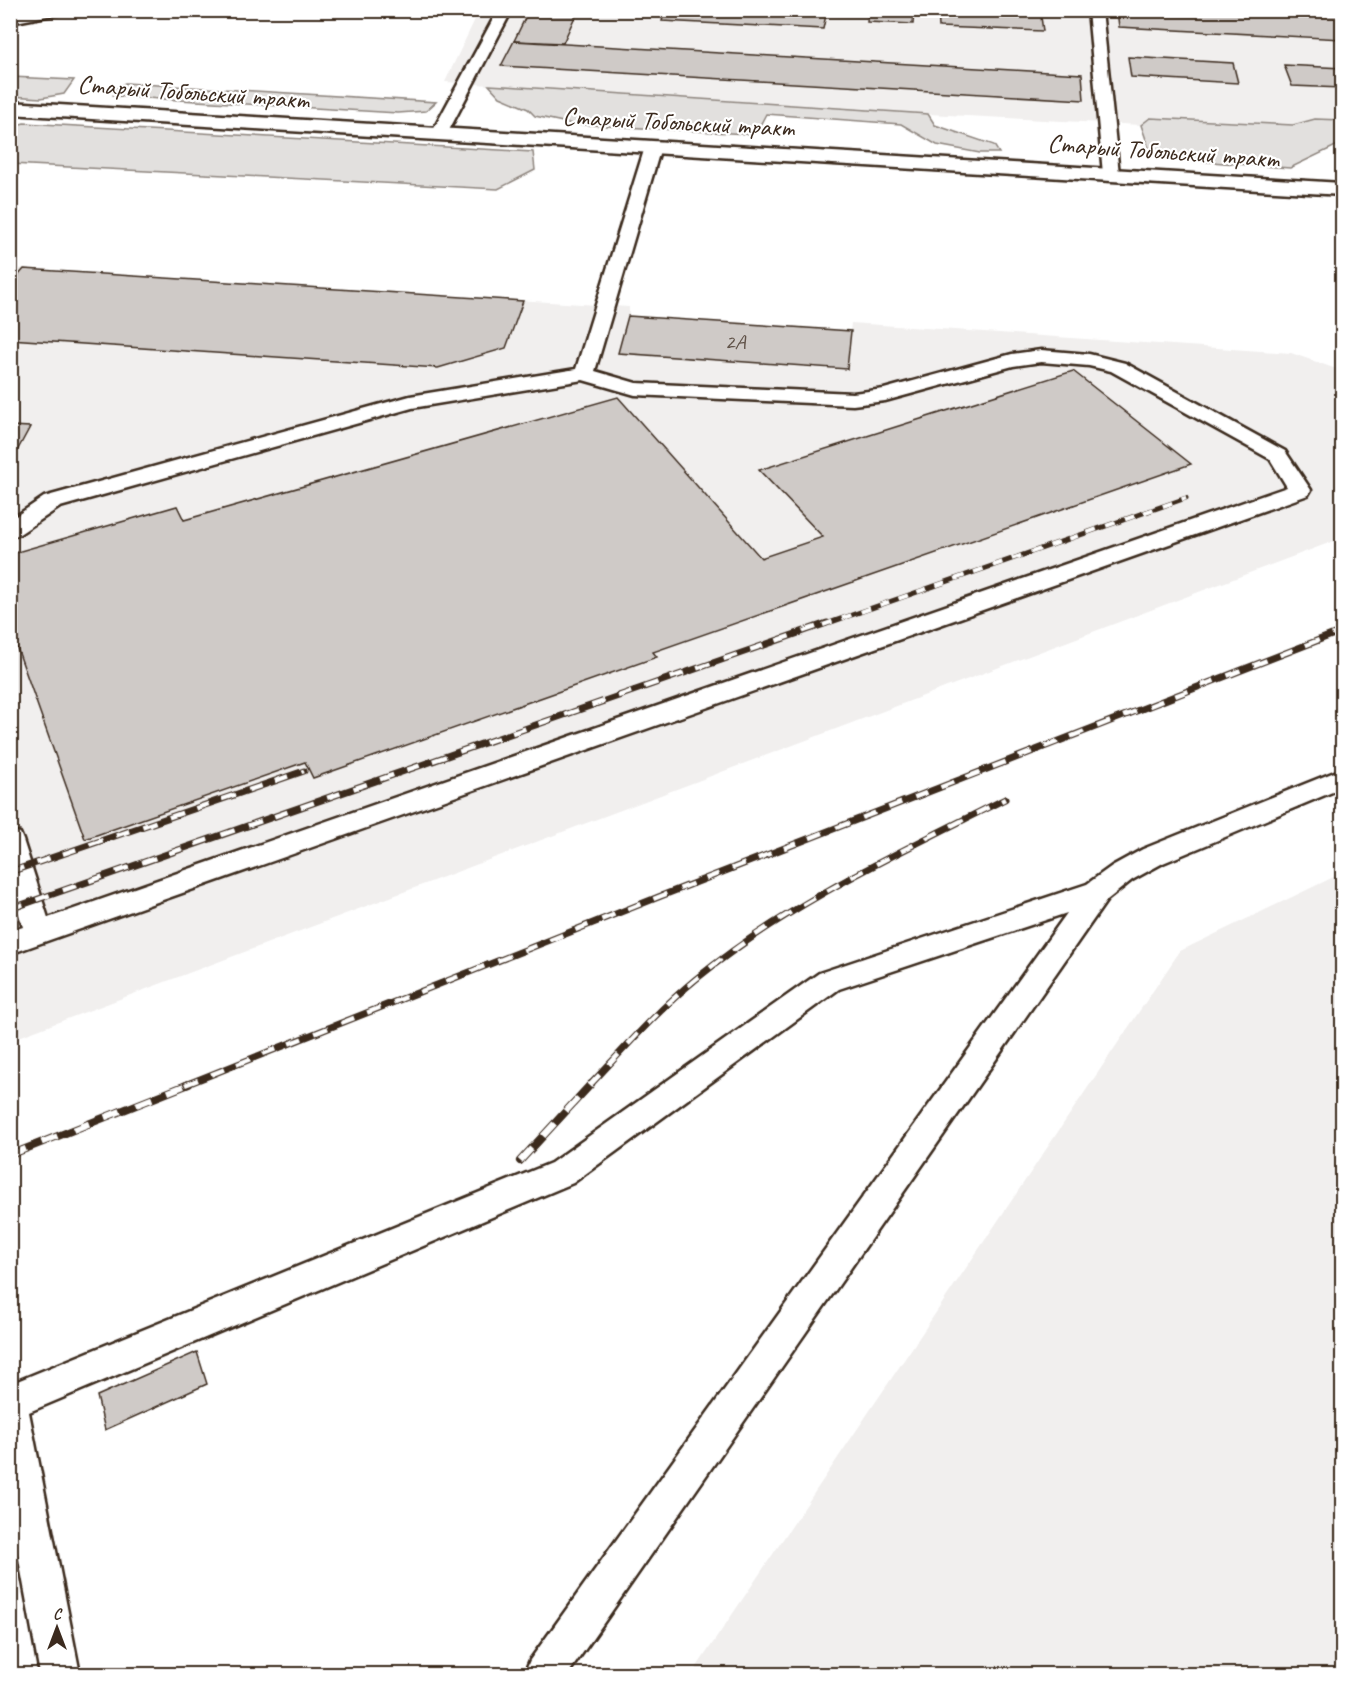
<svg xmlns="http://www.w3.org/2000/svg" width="1353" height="1685" viewBox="0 0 1353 1685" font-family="Caveat,sans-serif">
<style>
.built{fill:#f1efee}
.green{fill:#e2e0de;stroke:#8e857e;stroke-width:1.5}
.building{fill:#cfcac7;stroke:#3b2a1e;stroke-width:1.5}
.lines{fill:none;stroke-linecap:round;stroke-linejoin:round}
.service-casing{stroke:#3b2a1e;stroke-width:5}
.tertiary-casing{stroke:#3b2a1e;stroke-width:5}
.service{fill:#fff;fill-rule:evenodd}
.tertiary{fill:#fff;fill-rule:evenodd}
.rail-far2-casing{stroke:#3b2a1e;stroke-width:5}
.rail-far1-casing{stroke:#3b2a1e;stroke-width:7}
.rail-casing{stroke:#3b2a1e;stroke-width:8}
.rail-far2{stroke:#fff;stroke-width:4;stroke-dasharray:10;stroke-linecap:butt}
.rail-far1{stroke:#fff;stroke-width:4.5;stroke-dasharray:14;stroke-linecap:butt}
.rail{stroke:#fff;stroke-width:6;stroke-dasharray:17;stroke-linecap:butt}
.labels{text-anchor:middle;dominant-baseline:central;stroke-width:4.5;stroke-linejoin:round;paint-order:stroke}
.far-number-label{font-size:22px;fill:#605248}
.far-street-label{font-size:26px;fill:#3b2a1e;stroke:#fff}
</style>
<rect width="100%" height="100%" fill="#fff"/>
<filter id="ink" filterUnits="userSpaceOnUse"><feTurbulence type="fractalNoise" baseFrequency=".0167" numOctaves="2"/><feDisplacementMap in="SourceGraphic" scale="12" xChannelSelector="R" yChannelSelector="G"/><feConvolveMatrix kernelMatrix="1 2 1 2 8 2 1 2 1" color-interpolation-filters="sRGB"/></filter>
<g filter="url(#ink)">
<!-- built -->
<g class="built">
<polygon points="479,11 1342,11 1342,120 1315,119 1293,125 1150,118 1141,125 928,114 445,82"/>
<polygon points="11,268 629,307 629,316 850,331 851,323 1291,353 1342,371 1342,538 11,1040"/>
<polygon points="1342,873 1342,1674 692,1674 1180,951"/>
</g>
<!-- green -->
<g class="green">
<polygon points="10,77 11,77 74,80 64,94 41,98 11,96"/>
<polygon points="125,83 436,102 426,111 398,113 113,96 115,89"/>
<polygon points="489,85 928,114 935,125 994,145 999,153 980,153 937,145 901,124 766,114 757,131 747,134 572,124 535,116 528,109 500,97"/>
<polygon points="1150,118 1293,125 1315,119 1342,120 1342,143 1290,168 1159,158 1150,151 1141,125"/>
<polygon points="24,123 533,152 535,170 498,189 11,164 11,127"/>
</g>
<!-- building -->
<g class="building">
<polygon points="529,10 578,10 563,43 514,41"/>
<polygon points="665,10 827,10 823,29 662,21"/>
<polygon points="868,10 914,10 913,24 867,22"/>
<polygon points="938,10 1040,10 1043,31 939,27"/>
<polygon points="1117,10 1342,10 1342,39 1119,27"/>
<polygon points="514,41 1082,74 1084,100 501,66"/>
<polygon points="1128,57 1233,63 1238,83 1131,77"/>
<polygon points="1284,65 1342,68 1342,88 1292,86"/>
<polygon points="24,269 523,301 506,348 438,368 10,339 10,285"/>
<polygon points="628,316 851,331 847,369 618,353"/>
<polygon points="1073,371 1191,464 653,652 657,657 313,778 305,762 85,839 10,628 10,554 177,506 184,520 618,397 761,558 823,537 759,470"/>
<polygon points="10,426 30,427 10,464"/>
<polygon points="197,1352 207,1384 105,1430 97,1396"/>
</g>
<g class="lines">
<!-- service casing -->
<g class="service-casing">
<g id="service">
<polygon points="33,10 65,10 58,14 10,23 10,15"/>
<polygon points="498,10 512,10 447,134 439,139 433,137 431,134"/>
<polygon points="1088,10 1102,10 1119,174 1111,179 1103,174"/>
<polygon points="653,142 661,147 595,371 636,383 853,393 884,389 1012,354 1041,350 1089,354 1125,363 1285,451 1311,490 1308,495 10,954 10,931 23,927 10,886 10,830 20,833 23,840 48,918 1287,487 1270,459 1111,371 1089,366 1041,362 1013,366 885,401 853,405 635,395 583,380 412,408 60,507 18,535 10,537 10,520 44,497 410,396 576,369 645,147"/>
<polygon points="1342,769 1342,788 1163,863 1132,880 1107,900 568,1674 524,1674 530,1660 1067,913 839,989 573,1183 29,1412 80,1674 40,1674 10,1510 10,1384 551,1163 819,973 1087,884 1112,866 1143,849"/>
</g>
</g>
<!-- tertiary casing -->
<g class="tertiary-casing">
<polygon id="tertiary" points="10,102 1342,183 1342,195 10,114"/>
</g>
<!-- service -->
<use href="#service" class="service"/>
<!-- tertiary -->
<use href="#tertiary" class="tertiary"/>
<!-- rail-far2 casing -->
<g class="rail-far2-casing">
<polyline id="rail-far2" points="823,625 1186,498"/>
</g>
<!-- rail-far1 casing -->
<g class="rail-far1-casing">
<g id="rail-far1">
<polyline points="10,872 304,771"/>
<polyline points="10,909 827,623"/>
<polyline points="185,1085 661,896 1342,631"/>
<path d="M590,1085C624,1049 657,1011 696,979C789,903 898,853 1005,799"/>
</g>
</g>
<!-- rail casing -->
<g class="rail-casing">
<g id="rail">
<polyline points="10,1155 189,1084"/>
<polyline points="520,1161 591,1084"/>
</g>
</g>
<!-- rail-far2 -->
<use href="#rail-far2" class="rail-far2"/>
<!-- rail-far1 -->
<use href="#rail-far1" class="rail-far1"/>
<!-- rail -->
<use href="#rail" class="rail"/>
</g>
</g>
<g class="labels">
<!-- far-number labels -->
<g class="far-number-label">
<text x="735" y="342">2А</text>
</g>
<!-- far-street labels -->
<g class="far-street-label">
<text transform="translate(193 92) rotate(4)">Старый Тобольский тракт</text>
<text transform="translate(678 122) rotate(3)">Старый Тобольский тракт</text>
<text transform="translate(1163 151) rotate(4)">Старый Тобольский тракт</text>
</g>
</g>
<!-- margin -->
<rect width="1353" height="1685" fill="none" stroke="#fff" stroke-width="36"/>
<rect x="18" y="18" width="1317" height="1649" fill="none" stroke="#3b2a1e" stroke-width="2" filter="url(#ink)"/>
<!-- north arrow -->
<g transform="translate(57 1628)" stroke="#ffffff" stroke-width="4.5" paint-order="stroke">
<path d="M0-4.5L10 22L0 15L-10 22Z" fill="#3b2a1e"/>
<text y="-9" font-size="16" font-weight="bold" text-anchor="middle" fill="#3b2a1e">С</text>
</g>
</svg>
